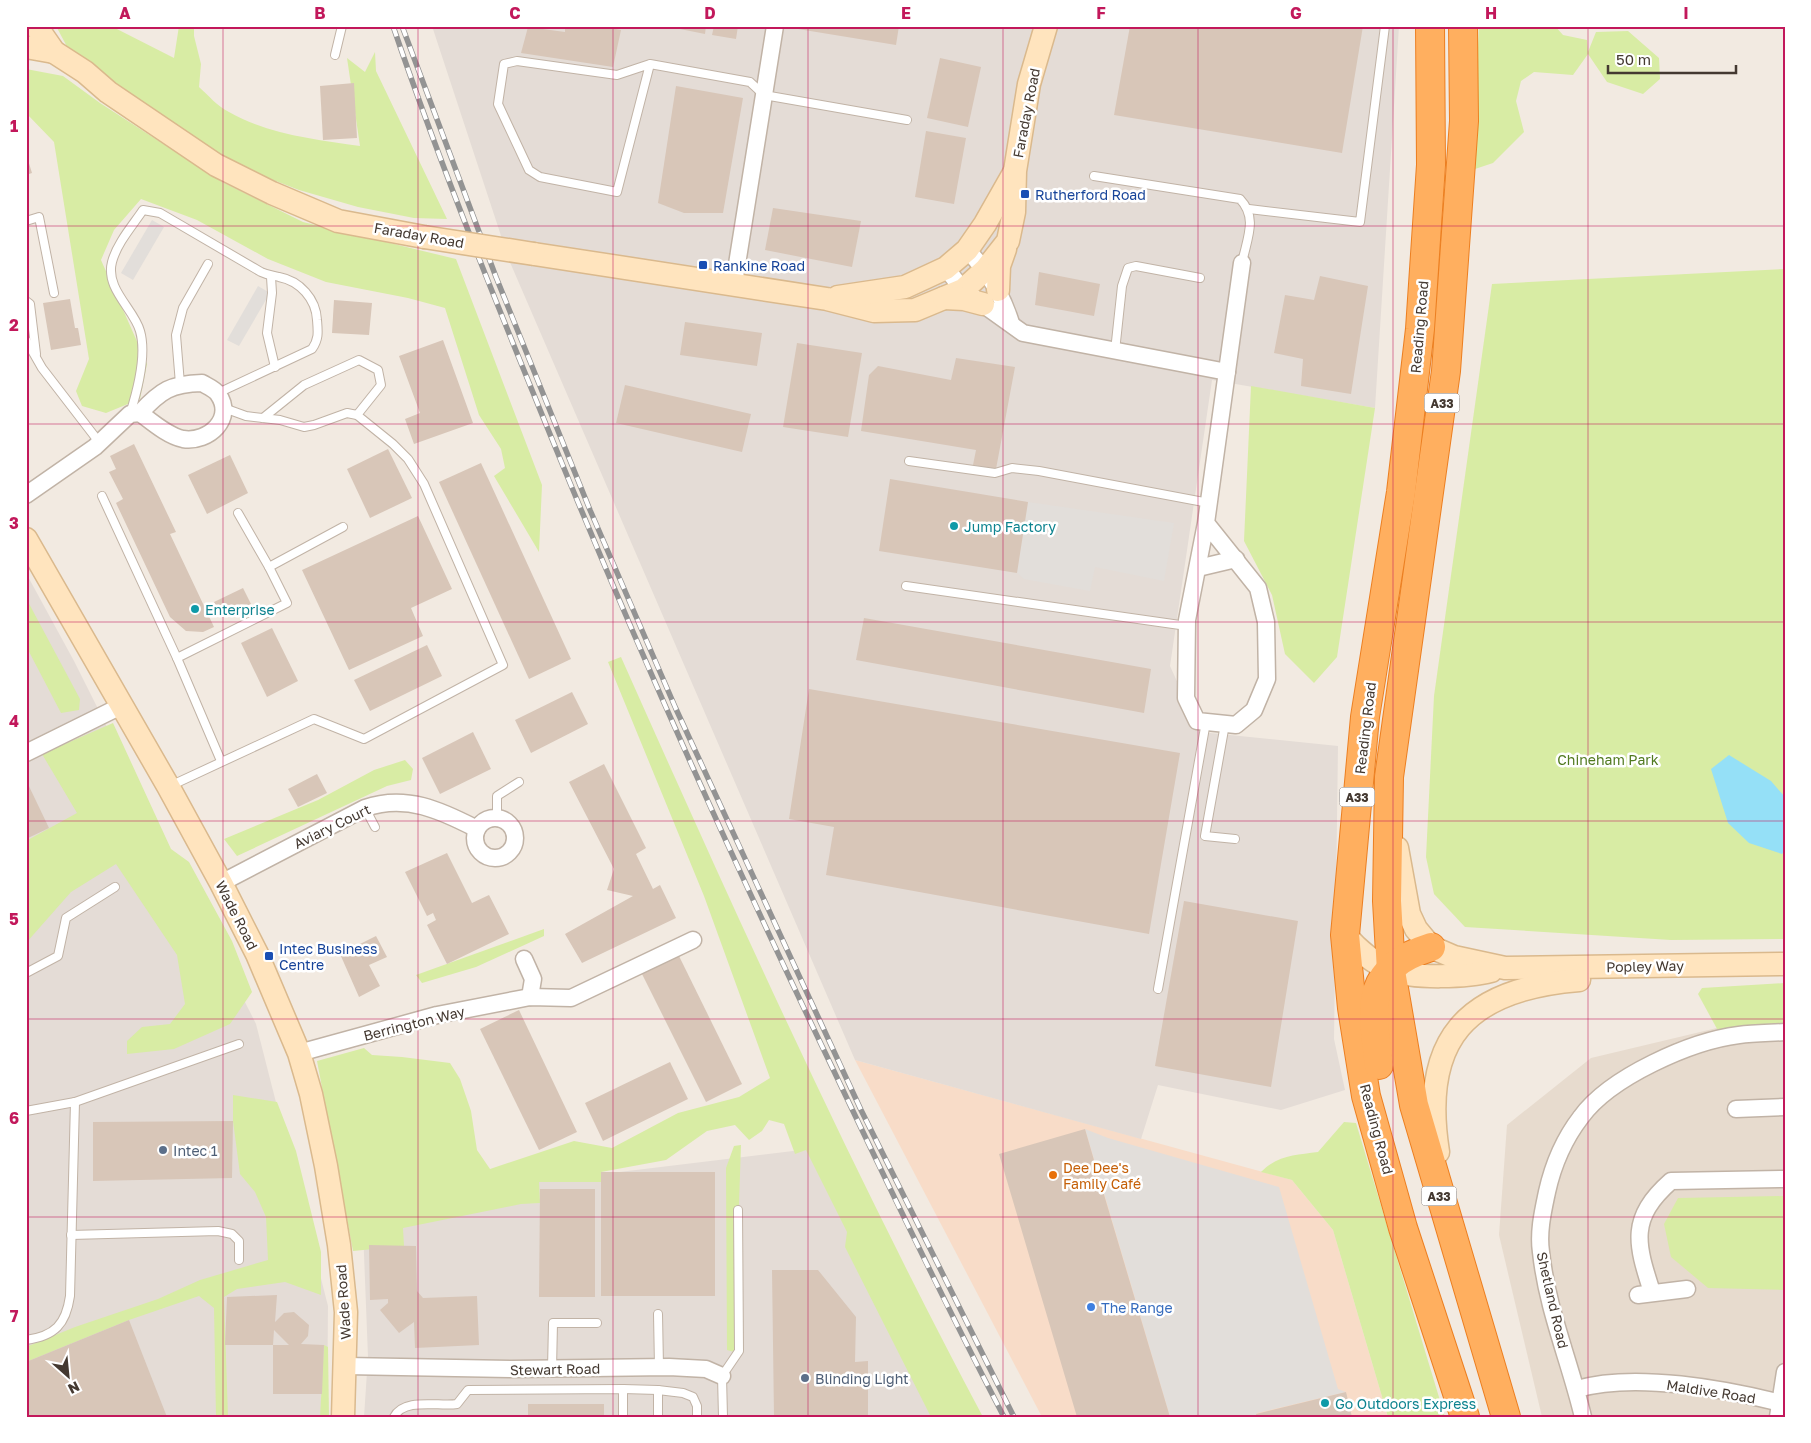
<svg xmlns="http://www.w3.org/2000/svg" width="1811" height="1443" viewBox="0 0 1811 1443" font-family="'Golos Text',sans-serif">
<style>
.residential{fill:#e7dbce}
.commercial{fill:#f8dcc8}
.industrial{fill:#e4dcd6}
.green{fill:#d8eca4}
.parking{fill:#e2deda}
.water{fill:#95e0f7}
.building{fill:#d8c6b8}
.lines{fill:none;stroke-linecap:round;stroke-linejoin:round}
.lane-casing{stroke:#c1b3a6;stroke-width:10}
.street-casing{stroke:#c1b3a6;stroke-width:19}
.secondary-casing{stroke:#dab98d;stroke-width:25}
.highway-casing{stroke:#ec7f21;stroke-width:30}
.lane{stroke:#fff;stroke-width:8}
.street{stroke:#fff;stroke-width:16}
.secondary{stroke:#ffe4be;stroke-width:22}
.highway{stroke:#ffaf5f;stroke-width:28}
.rail-casing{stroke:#939393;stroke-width:5.5}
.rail{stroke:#fff;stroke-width:4;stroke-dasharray:11;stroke-linecap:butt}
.secondary-bridge-casing{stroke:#dab98d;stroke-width:25;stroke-linecap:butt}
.secondary-bridge{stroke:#ffe4be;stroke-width:22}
.grid{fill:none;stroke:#c2185b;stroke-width:1;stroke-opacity:0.55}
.transit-dot{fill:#1a4fb4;stroke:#fff;stroke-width:2}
.culture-dot{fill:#0f9aa8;stroke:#fff;stroke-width:2}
.service-dot{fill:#5c6f8a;stroke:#fff;stroke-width:2}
.food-dot{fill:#e8710a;stroke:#fff;stroke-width:2}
.shop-dot{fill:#3f7fe0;stroke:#fff;stroke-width:2}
.labels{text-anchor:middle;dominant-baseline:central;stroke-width:5;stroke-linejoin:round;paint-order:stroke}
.shield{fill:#fff;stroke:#7c746f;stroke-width:1}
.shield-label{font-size:12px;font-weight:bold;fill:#443931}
.street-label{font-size:14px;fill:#443931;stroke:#fff}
.transit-label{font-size:14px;fill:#164399;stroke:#fff;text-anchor:start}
.culture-label{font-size:14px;fill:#0d838f;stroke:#fff;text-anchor:start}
.park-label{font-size:14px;fill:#517a20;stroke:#fff}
.service-label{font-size:14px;fill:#4e5e75;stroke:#fff;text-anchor:start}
.food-label{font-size:14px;fill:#c56008;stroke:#fff;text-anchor:start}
.shop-label{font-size:14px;fill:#366cbe;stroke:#fff;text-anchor:start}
.neatline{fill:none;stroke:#c2185b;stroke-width:2}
.grid-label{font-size:16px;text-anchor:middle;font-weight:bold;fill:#c2185b}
</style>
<rect width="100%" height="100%" fill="#f2eae1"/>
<!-- residential -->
<polygon class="residential" points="1785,1019 1785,1417 1542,1417 1499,1235 1507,1125 1591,1058 1738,1023"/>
<!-- commercial -->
<polygon class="commercial" points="855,1060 1292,1180 1333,1230 1388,1417 1042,1417"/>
<!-- industrial -->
<g class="industrial">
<polygon points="432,26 1399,26 1375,408 1212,380 1170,666 1200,732 1338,746 1334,1039 1345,1090 1281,1110 1158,1085 1141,1139 855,1060 509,260"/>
<polygon points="26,573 74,661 256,1024 328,1306 327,1417 26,1417"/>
<polygon points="826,1147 965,1417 364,1417 368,1357 362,1203"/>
</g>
<!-- green -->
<g class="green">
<path d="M56,26H111L174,58L179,26H194V36L201,64L199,87C208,95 218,107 229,112C267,134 317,140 360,146L347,58L365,72L375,52L376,71L447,219L414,218L358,207L299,190L211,156L72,56Z"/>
<polygon points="1479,26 1555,26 1563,35 1587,40 1588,52 1596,32 1628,31 1659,58 1660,79 1643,94 1607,82 1588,54 1573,75 1534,72 1521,81 1516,101 1524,132 1493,163 1472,170"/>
<polygon points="26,69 63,76 100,103 222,182 303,222 456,259 542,485 539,552 494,476 505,468 501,449 479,415 445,308 408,298 326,282 268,259 197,220 141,199 114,230 101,260 147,364 140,399 106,413 82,406 76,391 89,359 54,142 26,113"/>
<polygon points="1785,269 1785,939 1671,940 1465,927 1434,894 1426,857 1434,696 1492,284"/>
<polygon points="1251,386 1375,408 1337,657 1314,683 1285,654 1272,595 1244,541"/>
<polygon points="26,598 80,699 79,710 61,713 26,646"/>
<path d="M621,657C735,913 851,1169 983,1417H931L845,1247L847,1232L806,1150L795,1154L784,1124L769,1120L762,1131L749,1140L735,1125L707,1131L666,1160L601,1172V1182H539L540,1203L521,1204L403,1228L404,1246L353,1251L317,1061L364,1048L372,1055L402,1057L450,1063L460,1079L471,1111L477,1150L490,1169L574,1141L612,1148L678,1113L739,1097L770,1078L704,896L608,662Z"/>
<polygon points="113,723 171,849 189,862 232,941 252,992 230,1024 174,1049 127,1054 127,1041 142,1027 170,1024 185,1004 177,955 116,864 71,892 26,943 26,841 77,813 42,754"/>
<polygon points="405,760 413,769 411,780 387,786 237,856 224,839 318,800 374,770"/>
<polygon points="544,929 544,936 476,967 422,983 416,975"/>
<polygon points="1785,983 1785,1033 1722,1038 1698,994 1702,988"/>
<polygon points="233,1095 277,1102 296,1151 321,1252 321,1295 285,1282 237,1289 224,1297 228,1417 216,1417 214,1308 199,1296 129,1320 26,1362 26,1347 75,1327 158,1299 200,1280 268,1260 266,1217 255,1192 240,1174 233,1121"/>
<path d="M1344,1122L1356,1123L1445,1417H1388L1333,1230L1292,1180L1261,1172C1278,1155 1296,1155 1318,1152Z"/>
<polygon points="741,1145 734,1352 727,1350 726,1168 734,1146"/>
<polygon points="1785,1196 1785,1290 1708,1288 1671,1257 1664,1224 1678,1198"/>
<polygon points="324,1345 328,1347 329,1417 320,1417"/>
</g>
<!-- parking -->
<g class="parking">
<polygon points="152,220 164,227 133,280 121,273"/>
<polygon points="258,286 270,293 239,346 227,340"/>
<polygon points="1028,502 1174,523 1164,581 1095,567 1090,591 1024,579 1017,573"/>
<polygon points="1085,1129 1108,1138 1279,1187 1338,1389 1346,1392 1257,1413 1257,1417 1170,1417"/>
</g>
<!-- water -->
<polygon class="water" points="1729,755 1771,781 1784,796 1785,850 1782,854 1749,843 1728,823 1711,769"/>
<!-- building -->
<g class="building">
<polygon points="565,26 599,26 621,30 613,67 521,53 528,27 565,32"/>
<polygon points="665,26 706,26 705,34"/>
<polygon points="714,26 738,26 736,39 712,35"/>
<polygon points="798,26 899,26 896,45 798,29"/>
<polygon points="1130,26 1363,26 1342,153 1114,115"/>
<polygon points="940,58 981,67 968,127 927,118"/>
<polygon points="354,83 357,138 323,140 320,86"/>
<polygon points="676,86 743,98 723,213 684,213 658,203"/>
<polygon points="926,131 966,138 954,204 915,197"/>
<polygon points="26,154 32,173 26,175"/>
<polygon points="773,208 861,221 852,267 765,250"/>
<polygon points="1039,272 1100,284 1094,316 1035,305"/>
<polygon points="1320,276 1368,286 1351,394 1301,386 1303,359 1274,353 1285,295 1314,300"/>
<polygon points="70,299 75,328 78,328 81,345 51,350 43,303"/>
<polygon points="334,300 372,303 369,335 332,333"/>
<polygon points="685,322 762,333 757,366 680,355"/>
<polygon points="443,340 473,423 414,444 405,419 420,413 399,356"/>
<polygon points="797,343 862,353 848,437 783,427"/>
<polygon points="956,358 1015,367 996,469 973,465 976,450 861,431 869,375 878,366 951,380"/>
<polygon points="625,385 751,414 742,452 616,423"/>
<polygon points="134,444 176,532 170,534 214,627 203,632 186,631 170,617 116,503 123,499 109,472 116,469 110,456"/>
<polygon points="388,449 412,498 370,518 347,469"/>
<polygon points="230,455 248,493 207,514 188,475"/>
<polygon points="481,463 571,659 529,679 439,482"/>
<polygon points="890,479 1028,502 1017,573 879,551"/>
<polygon points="418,516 452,589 411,608 423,636 349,670 302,570"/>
<polygon points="243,588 251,604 222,618 214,602"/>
<polygon points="864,618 1151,669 1144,713 856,660"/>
<polygon points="272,628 298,681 267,697 241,643"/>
<polygon points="427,645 442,676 370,711 354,680"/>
<polygon points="809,689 1180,753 1149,934 826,875 834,827 789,819"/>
<polygon points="572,692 588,724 531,753 515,720"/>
<polygon points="473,732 491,769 440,794 422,758"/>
<polygon points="604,764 646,848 636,854 653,889 660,885 676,918 582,963 565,934 633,896 607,890 614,869 569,782"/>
<polygon points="317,774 327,793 298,807 288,789"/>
<polygon points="26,780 49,828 26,839"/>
<polygon points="447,853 472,903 489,895 509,934 447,964 427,925 436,920 433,913 427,916 405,872"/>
<polygon points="1184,901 1298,921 1271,1087 1155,1066"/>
<polygon points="376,936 387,957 369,965 380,986 359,997 340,954"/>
<polygon points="678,954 742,1084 706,1102 641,972"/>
<polygon points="519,1010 577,1132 539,1150 480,1029"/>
<polygon points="670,1062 688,1099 603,1141 585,1103"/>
<polygon points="233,1121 232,1178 93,1181 93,1122"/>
<polygon points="1085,1129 1105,1198 1170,1417 1077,1417 999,1154"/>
<rect x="601" y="1172" width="114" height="124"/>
<polygon points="540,1189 595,1189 595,1297 539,1297"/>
<polygon points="369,1245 416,1246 417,1291 423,1298 477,1296 479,1345 415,1348 414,1322 399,1333 380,1310 388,1303 388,1299 370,1300"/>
<polygon points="772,1270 818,1270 856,1317 855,1362 868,1361 868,1417 774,1417"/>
<polygon points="277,1295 275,1322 284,1313 294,1312 309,1325 308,1336 301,1344 324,1345 322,1394 273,1394 273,1345 289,1345 274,1330 273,1345 225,1345 227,1297"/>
<polygon points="129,1320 167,1417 26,1417 26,1362"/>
<polygon points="1346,1392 1352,1417 1257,1417 1256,1414"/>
<rect x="528" y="1404" width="76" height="13"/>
</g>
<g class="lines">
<!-- lane casing -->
<g class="lane-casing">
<g id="lane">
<polyline points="335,55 342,26"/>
<polyline points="650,64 617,192 540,177 529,170 498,104 504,64 517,61 617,75 650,64 750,82 764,95 907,120"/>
<path d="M1094,176L1240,199C1258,218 1247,238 1242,263"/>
<polyline points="1249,209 1360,222 1385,26"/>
<polyline points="26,221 39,217 54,293"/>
<polyline points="271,277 272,293 267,333 275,367"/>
<polyline points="26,301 30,304 36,354"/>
<polyline points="26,340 42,368 99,442"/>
<polyline points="1115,351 1122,286 1128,268 1136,266 1200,278"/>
<polyline points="180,384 176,335 183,308 208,264"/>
<path d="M130,414C137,392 147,355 140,331C134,309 105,289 112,262C117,243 133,225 143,210L160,213L261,272C267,275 272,275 279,277C300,281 316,299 317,320C318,332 319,339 312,349L218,393"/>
<polyline points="263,418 304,385 359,360 378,370 381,385 357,415"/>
<polyline points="909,461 995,473 1012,468 1039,471 1209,503"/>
<polyline points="102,496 177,658"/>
<polyline points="238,513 269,567"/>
<polyline points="906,586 1187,626"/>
<polyline points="1225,724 1205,836 1235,839"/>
<polyline points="221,761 177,658 287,603 269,567 343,527"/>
<polyline points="170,786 314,719 364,739 503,665 424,484 408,459 393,444 357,415 347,413 314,425 304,427 280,420 246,416 224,408"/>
<polyline points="365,808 375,827"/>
<polyline points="497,818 497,796 519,782"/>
<polyline points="26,973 58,956 66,918 115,887"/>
<polyline points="1158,989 1206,722"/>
<polyline points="26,1111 75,1102 239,1044"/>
<polyline points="71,1235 218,1231 232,1234 239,1241 239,1260"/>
<polyline points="658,1314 659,1367"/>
<path d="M26,1340C55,1336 66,1324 70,1296L75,1102"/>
<polyline points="552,1369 553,1323 597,1323"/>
<polyline points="623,1389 658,1390 683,1393 693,1397 697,1406 697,1417"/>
<polyline points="658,1390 658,1417"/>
<path d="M394,1417C404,1397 440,1407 457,1404L468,1390L623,1389V1417"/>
<polyline points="723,1417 722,1376 739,1351 738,1210"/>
</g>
</g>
<!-- street casing -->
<g class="street-casing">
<g id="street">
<path d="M967,250C988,271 1002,294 1011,323"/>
<polyline points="946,268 963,290 1023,333 1227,372"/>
<polyline points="734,283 775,26"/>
<path d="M202,383C207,386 215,389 218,394C235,418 209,443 183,439C168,436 152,422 140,413C161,390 171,384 202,383Z"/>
<polyline points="26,495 95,447 130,414 140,413"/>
<polyline points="1206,523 1258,588 1266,622 1267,679 1254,710 1236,725 1197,721 1186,698 1187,620 1206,523 1242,263"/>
<polyline points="1198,568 1236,559"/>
<polyline points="26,753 121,706"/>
<circle cx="495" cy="838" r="20"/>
<path d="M221,883L365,808C406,794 440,810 477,829"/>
<polyline points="524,959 533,979 530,997"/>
<polyline points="299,1053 437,1015 530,997 571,998 693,940"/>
<polyline points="1736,1109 1785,1107"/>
<path d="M1652,1292C1636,1243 1629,1218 1671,1181L1785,1179"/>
<polyline points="1638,1295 1687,1289"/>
<polyline points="346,1366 512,1369 669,1367 706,1369 722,1376"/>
<path d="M1577,1389C1635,1372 1726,1389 1785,1404"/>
<path d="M1583,1417C1570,1362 1547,1309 1541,1252C1538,1232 1543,1211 1547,1192C1553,1165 1564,1139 1581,1117C1610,1077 1691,1041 1739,1035C1754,1033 1770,1033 1785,1032"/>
<polyline points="1778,1417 1785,1372"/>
</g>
</g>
<!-- secondary casing -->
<g class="secondary-casing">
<g id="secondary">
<polyline points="36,26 54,52 85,72 108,92 216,165 272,193 338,221 424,237"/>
<polyline points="26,47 54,52"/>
<polyline points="534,254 827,299 874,311 915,310 963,290 986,269 1008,241 1014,212 1015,171 1029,84 1046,26"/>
<polyline points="998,290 999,266 1005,249"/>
<polyline points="838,297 905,287 946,268 967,250 985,224 1014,173"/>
<polyline points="944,298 964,299 983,304"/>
<polyline points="26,539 168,786 221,883 257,954 299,1053 311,1094 326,1166 339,1245 346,1312 343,1417"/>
<polyline points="1397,848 1409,914 1416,929 1431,947 1454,957 1505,968 1785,964"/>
<path d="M1345,935C1357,949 1373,963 1391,970C1412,979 1469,977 1491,971"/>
<path d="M1438,1152C1420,1039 1467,989 1579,980"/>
</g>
</g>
<!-- highway casing -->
<g class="highway-casing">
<g id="highway">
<polyline points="1430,26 1431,165 1420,329 1401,492 1365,717 1345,935 1352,1008 1366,1096 1403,1228 1465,1417"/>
<polyline points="1463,26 1464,121 1446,371 1389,777 1387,901 1391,971 1414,1105 1506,1417"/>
<path d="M1379,1065C1371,1006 1364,968 1431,947"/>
</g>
</g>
<!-- lane -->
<use href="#lane" class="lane"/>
<!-- street -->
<use href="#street" class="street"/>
<!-- secondary -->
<use href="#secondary" class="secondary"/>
<!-- highway -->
<use href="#highway" class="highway"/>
<!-- rail casing -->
<g class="rail-casing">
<g id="rail">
<path d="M393,26C443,173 502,317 561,461C645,666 736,867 832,1067C888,1185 944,1302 1004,1417"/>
<polyline points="402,26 496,277 590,510 676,709 861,1110 1014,1417"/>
</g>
</g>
<!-- rail -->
<use href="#rail" class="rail"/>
<!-- secondary-bridge casing -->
<g class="secondary-bridge-casing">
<polyline id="secondary-bridge" points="424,237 534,254"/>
</g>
<!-- secondary-bridge -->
<use href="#secondary-bridge" class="secondary-bridge"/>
</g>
<!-- grid -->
<path class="grid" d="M223,26V1417M418,26V1417M613,26V1417M808,26V1417M1003,26V1417M1198,26V1417M1393,26V1417M1588,26V1417M26,226H1785M26,424H1785M26,622H1785M26,821H1785M26,1019H1785M26,1217H1785"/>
<!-- markers -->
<g class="transit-dot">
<rect x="1020" y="189" width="10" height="10" rx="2.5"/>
<rect x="698" y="260" width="10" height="10" rx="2.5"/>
<rect x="264" y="951" width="10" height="10" rx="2.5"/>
</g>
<g class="culture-dot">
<circle cx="954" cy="526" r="5"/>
<circle cx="195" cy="609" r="5"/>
<circle cx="1325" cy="1403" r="5"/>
</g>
<g class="service-dot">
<circle cx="163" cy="1150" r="5"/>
<circle cx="805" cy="1378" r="5"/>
</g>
<circle class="food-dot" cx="1053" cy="1175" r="5"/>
<circle class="shop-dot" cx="1091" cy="1307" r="5"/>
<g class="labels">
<!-- shield labels -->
<g class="shield">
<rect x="1424.5" y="393.5" width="35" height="19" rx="4"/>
<rect x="1339.5" y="787.5" width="35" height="19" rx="4"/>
<rect x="1421.5" y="1186.5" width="35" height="19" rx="4"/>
</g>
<g class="shield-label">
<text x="1442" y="403">A33</text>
<text x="1357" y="797">A33</text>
<text x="1439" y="1196">A33</text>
</g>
<!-- street labels -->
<g class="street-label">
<text transform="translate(1026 113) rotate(-79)">Faraday Road</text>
<text transform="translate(419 235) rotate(10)">Faraday Road</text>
<text transform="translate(1419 327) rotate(-85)">Reading Road</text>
<text transform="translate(1365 728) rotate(-83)">Reading Road</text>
<text transform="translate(332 826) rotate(-26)">Aviary Court</text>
<text transform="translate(237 915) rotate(63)">Wade Road</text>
<text transform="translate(1645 966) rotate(-1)">Popley Way</text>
<text transform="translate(414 1023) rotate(-14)">Berrington Way</text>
<text transform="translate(1377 1129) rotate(75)">Reading Road</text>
<text transform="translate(1553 1300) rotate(77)">Shetland Road</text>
<text transform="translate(343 1302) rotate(-94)">Wade Road</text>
<text transform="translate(555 1369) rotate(-1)">Stewart Road</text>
<text transform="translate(1711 1391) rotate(9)">Maldive Road</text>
</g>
<!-- transit labels -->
<g class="transit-label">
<text x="1035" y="194">Rutherford Road</text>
<text x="713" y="265">Rankine Road</text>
<text x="279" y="948">Intec Business<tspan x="279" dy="16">Centre</tspan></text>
</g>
<!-- culture labels -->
<g class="culture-label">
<text x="964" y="526">Jump Factory</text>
<text x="205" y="609">Enterprise</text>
<text x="1335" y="1403">Go Outdoors Express</text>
</g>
<!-- park labels -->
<g class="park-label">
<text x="1608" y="759">Chineham Park</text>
</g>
<!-- service labels -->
<g class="service-label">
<text x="173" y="1150">Intec 1</text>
<text x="815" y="1378">Blinding Light</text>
</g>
<!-- food labels -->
<g class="food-label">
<text x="1063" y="1167">Dee Dee's<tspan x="1063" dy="16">Family Café</tspan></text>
</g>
<!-- shop labels -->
<g class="shop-label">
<text x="1101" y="1307">The Range</text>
</g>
</g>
<!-- border -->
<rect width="1811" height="1443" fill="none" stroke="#ffffff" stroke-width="55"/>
<!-- north arrow -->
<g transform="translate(68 1376) rotate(153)" stroke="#ffffff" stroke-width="4" paint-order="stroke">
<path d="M0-4L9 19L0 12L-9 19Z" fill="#443931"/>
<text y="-8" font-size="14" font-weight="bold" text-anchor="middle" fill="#443931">N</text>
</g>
<!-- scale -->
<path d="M1608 65v8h128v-8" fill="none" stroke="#443931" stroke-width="2.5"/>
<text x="1616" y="65" font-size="15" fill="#443931" stroke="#ffffff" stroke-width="4" paint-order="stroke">50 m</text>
<rect x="28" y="28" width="1756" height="1388" class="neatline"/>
<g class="grid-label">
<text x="125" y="19">A</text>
<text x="320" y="19">B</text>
<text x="515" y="19">C</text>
<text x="710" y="19">D</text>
<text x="906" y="19">E</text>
<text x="1101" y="19">F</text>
<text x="1296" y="19">G</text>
<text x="1491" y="19">H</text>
<text x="1686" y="19">I</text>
<text x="14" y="132">1</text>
<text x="14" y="331">2</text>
<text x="14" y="529">3</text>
<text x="14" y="727">4</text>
<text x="14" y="925">5</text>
<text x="14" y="1124">6</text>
<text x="14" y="1322">7</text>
</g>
</svg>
